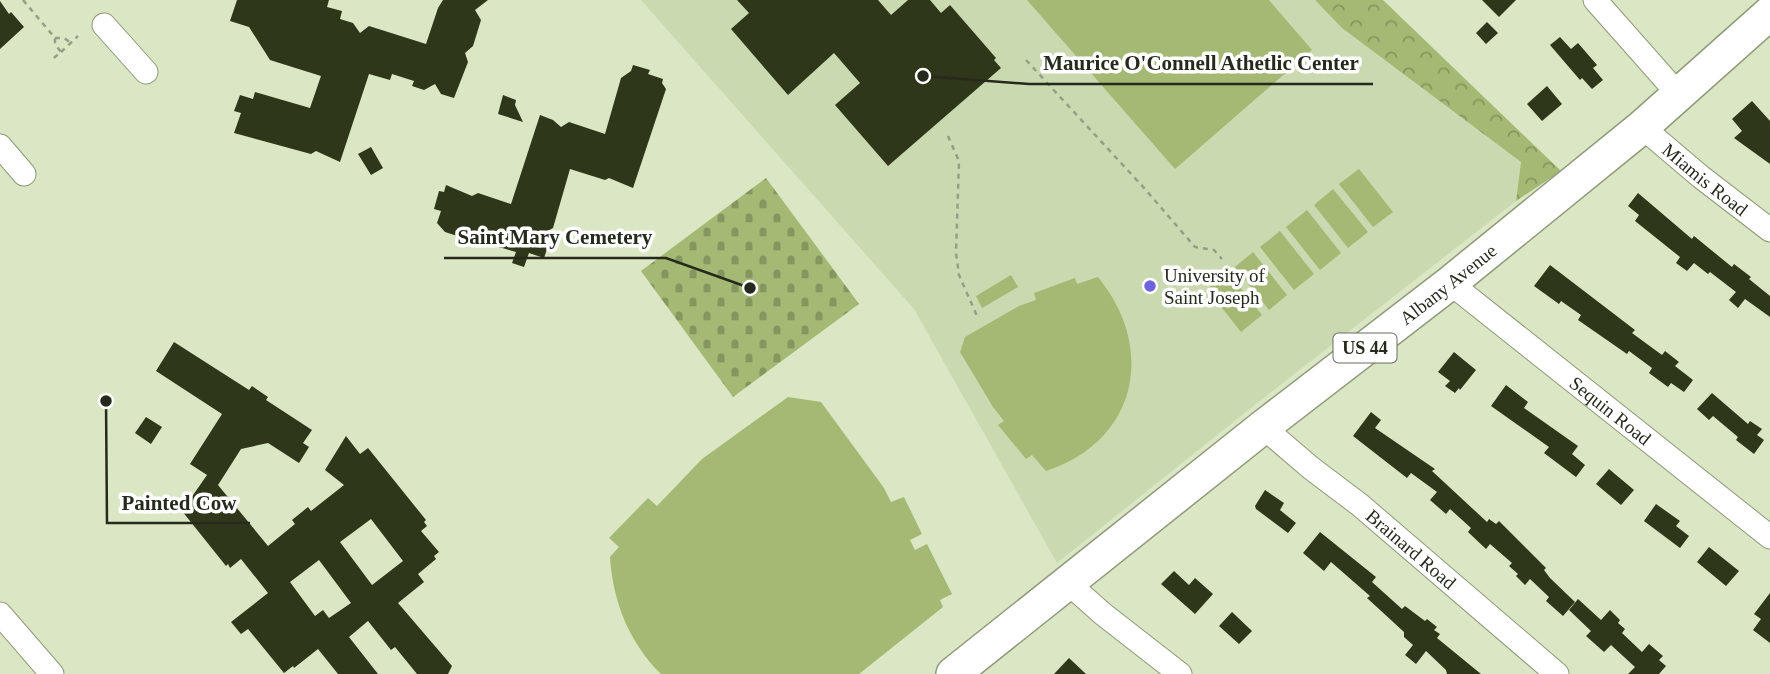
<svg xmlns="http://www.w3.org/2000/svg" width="1770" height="674" viewBox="0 0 1770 674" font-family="'Times New Roman',serif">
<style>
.built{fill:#cbd9b1}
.forest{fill:url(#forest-crowns)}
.cemetery{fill:url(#cemetery-stones)}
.pitch{fill:#a4b973}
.building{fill:#2f371b;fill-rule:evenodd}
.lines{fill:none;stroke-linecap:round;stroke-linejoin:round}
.minor-casing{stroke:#8e9979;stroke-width:25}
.highway-casing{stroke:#8e9979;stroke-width:36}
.path{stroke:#969f85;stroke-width:2.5;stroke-dasharray:5 5;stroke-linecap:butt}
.minor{stroke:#fff;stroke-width:23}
.highway{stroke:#fff;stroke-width:33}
.poi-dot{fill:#7064de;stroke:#fff;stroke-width:2.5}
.labels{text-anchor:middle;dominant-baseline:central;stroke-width:7;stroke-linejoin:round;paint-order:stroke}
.shield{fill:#fff;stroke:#676a61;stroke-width:2}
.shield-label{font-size:18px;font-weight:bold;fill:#262a1d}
.street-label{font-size:19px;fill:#262a1d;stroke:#fff}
.poi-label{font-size:19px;fill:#262a1d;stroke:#fff;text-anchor:start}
.leader{fill:none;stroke:#262a1d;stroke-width:2.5}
.callout-dot{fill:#262a1d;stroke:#fff;stroke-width:2.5}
.callout-label{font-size:21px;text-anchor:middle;font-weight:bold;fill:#262a1d;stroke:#fff;stroke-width:7;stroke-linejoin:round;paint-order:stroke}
</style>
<defs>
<pattern id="forest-crowns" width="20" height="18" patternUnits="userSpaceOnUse" patternTransform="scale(1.75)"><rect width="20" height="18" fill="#a4b973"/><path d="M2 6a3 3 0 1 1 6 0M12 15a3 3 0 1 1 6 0" fill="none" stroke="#85975e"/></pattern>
<pattern id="cemetery-stones" width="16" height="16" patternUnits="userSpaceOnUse" patternTransform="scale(1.75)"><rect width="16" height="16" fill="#a4b973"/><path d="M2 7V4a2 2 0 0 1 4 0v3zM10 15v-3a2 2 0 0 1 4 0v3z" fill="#85975e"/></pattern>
</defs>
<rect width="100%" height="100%" fill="#dae6c4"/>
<!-- built -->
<polygon class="built" points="641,0 1315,0 1342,28 1521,162 1516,201 1247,411 1057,563 914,309"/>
<!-- forest -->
<polygon class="forest" points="1315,0 1383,0 1561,171 1516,201 1521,162 1342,28"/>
<!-- cemetery -->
<polygon class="cemetery" points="766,178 859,304 733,397 641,271"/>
<!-- pitch -->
<g class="pitch">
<polygon points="1027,0 1269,0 1312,50 1175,169"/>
<polygon points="1359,169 1393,212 1373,227 1339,184"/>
<polygon points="1333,189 1368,232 1348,248 1314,205"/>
<polygon points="1307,210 1341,253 1320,270 1286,227"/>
<polygon points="1280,231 1314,274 1294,290 1260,247"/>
<polygon points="1253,252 1287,295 1269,310 1235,267"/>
<polygon points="1228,272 1262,315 1241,332 1207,289"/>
<polygon points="1011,275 1018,287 982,308 976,296"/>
<path d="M1098,277C1157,349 1137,441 1046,471L1032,455L1026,459L998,425L1004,421L993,407L960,352L965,337L1019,306L1036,300L1034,293L1075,278L1077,284Z"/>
<path d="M788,397L821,402L884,488L891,502L904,497L922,534L910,540L915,550L927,544L952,594L940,600L943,607L859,674H661C629,642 613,602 610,557L619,547L609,538L648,498L657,506L702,459Z"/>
</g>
<!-- building -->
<g class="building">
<polygon points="237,0 329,0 327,7 342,11 340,19 353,23 360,33 369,26 426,44 438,8 443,0 488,0 475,10 481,20 473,46 465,53 468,62 454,98 441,94 435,84 424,90 412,86 414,81 392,74 390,80 369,74 340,162 316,151 311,154 234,133 241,113 234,111 240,95 253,99 255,92 310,108 321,76 270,60 249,27 230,21"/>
<polygon points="737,0 878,0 891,15 908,0 930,0 941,13 950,5 996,58 994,60 1001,68 888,166 835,105 860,83 834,53 788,95 731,29 749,13"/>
<polygon points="1482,0 1516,0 1499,17"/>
<polygon points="0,1 9,14 11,12 24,27 0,49"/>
<polygon points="1487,22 1498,33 1486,44 1476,33"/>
<polygon points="1560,37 1571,49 1578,43 1597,65 1593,68 1603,80 1592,89 1582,78 1580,80 1550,45"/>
<polygon points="633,65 650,70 648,74 663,79 662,83 666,89 633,188 609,178 605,180 570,169 553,228 544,233 549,243 544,258 529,253 524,267 512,263 516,252 485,243 479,233 470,240 445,232 437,223 441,211 434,209 439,191 444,192 446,185 472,196 478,193 511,204 540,115 553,120 561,127 569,122 605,134 621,78 631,71"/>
<polygon points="1547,86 1562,104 1542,121 1527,104"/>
<polygon points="503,95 516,100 515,105 523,122 498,114"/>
<polygon points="1752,101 1770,121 1770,164 1734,138 1742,131 1732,119"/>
<polygon points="371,147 383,168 371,175 358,154"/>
<polygon points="1638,193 1692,239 1694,236 1732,267 1734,264 1751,277 1749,279 1770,296 1770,317 1745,299 1738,308 1729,300 1736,292 1710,272 1708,274 1694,263 1687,271 1676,263 1680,257 1635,221 1639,215 1628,206"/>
<polygon points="1550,265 1635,330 1632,333 1662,355 1665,351 1679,362 1675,366 1693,380 1684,392 1671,383 1668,387 1649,373 1652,368 1629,351 1627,354 1578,320 1581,315 1561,301 1559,304 1534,286"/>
<path d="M174,342L249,390L252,386L268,397L266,400L312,430L303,443L309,447L299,463L268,443L241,449L218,485L268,546L295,524L292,520L308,507L311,511L344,485L325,470L346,436L360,454L368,448L426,520L424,522L427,526L421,531L439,552L434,556L436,559L418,574L424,582L398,603L452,666L448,674H417L395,647L391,650L368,621L349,637L378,674H338L318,649L294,668L293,666L284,673L248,629L241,634L231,622L268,593L241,559L230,568L228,564L226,566L182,511L207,475L190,464L222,414L156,371ZM371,519L403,561L372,585L340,542ZM319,560L351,603L329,618L323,610L315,616L290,582Z"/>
<polygon points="1454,352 1476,370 1460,390 1459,388 1455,393 1445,386 1450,381 1438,372"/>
<polygon points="1506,385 1528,402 1524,408 1578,446 1572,454 1585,465 1576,477 1544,453 1549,447 1491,406"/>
<polygon points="1712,393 1748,424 1750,421 1762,429 1757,435 1764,440 1754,454 1736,440 1738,437 1713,416 1709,420 1697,409"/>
<polygon points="1371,412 1381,420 1375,428 1435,469 1432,471 1487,522 1489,519 1496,524 1499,521 1546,568 1544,570 1550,578 1575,602 1563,616 1546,601 1549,597 1530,579 1525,585 1516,576 1518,574 1509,566 1512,563 1490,544 1486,549 1468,532 1471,528 1450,509 1446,514 1430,500 1437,492 1411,473 1407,478 1353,436"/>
<polygon points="146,417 162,427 151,444 135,433"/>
<polygon points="1609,469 1634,490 1621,505 1596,484"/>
<polygon points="1265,490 1284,503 1280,510 1296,523 1288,533 1256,509 1255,506"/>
<polygon points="1656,504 1680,521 1676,526 1689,536 1680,548 1644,521"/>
<polygon points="1320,532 1376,577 1372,582 1402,609 1405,606 1425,621 1427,619 1437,627 1434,630 1440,634 1437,638 1481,674 1447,674 1446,670 1426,651 1416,664 1405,655 1413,645 1404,637 1404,632 1367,598 1370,596 1331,562 1324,571 1303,553"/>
<polygon points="1709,547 1739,571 1726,586 1697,562"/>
<polygon points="1174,571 1189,585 1195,578 1213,594 1195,614 1161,584"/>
<polygon points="1770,593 1770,643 1753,630 1761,619 1754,614"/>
<polygon points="1578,599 1601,620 1610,610 1620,620 1618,623 1625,629 1622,633 1642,652 1649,644 1663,656 1659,660 1666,666 1659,674 1628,674 1635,667 1611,645 1604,652 1586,636 1591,631 1569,610"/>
<polygon points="1232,612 1252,631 1239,644 1219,626"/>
<polygon points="1069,658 1086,674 1054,674"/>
</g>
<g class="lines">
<!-- minor casing -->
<g class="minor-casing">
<g id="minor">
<polyline points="1595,0 1679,95"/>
<polyline points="104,25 146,72"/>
<path id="s1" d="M1642,127L1701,177L1770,230"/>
<polyline points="0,146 24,174"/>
<path id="s2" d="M1450,283L1770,537"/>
<path id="s3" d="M1263,427L1311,468L1360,505L1557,674"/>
<polyline points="1068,583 1103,614 1180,674"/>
<polyline points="0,614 52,674"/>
</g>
</g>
<!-- highway casing -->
<g class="highway-casing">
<g id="highway">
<path id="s4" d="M953,674L1263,427L1450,283L1642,127L1770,13"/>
</g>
</g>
<!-- path -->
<g class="path">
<polyline points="23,0 55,38 55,44 61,52 50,61"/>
<polyline points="55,38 64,38 71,43"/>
<polyline points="61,52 78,36"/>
<polyline points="1026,60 1145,189 1195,247 1214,250 1222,259"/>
<polyline points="948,136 959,161 956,253 959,275 977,316"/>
</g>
<!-- minor -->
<use href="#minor" class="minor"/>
<!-- highway -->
<use href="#highway" class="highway"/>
</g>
<!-- markers -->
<circle class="poi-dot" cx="1150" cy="286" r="7"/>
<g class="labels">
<!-- shield labels -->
<rect class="shield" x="1333.5" y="333.5" width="63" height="29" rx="5"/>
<g class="shield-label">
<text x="1365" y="348">US 44</text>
</g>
<!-- street labels -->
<g class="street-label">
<text stroke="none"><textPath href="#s1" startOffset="82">Miamis Road</textPath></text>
<text stroke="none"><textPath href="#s4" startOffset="630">Albany Avenue</textPath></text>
<text stroke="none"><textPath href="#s2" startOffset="205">Sequin Road</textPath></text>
<text stroke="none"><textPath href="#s3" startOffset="192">Brainard Road</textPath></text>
</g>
<!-- poi labels -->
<g class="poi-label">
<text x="1164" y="275">University of<tspan x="1164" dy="22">Saint Joseph</tspan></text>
</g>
</g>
<!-- callouts -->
<path class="leader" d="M923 76L1029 84H1373M750 288L666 258H444M106 401L107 523H250"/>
<g class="callout-dot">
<circle cx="923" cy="76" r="7"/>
<circle cx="750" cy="288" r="7"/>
<circle cx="106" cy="401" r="7"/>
</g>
<g class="callout-label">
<text x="1201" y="70">Maurice O'Connell Athetlic Center</text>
<text x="555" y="244">Saint Mary Cemetery</text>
<text x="179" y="510">Painted Cow</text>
</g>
</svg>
